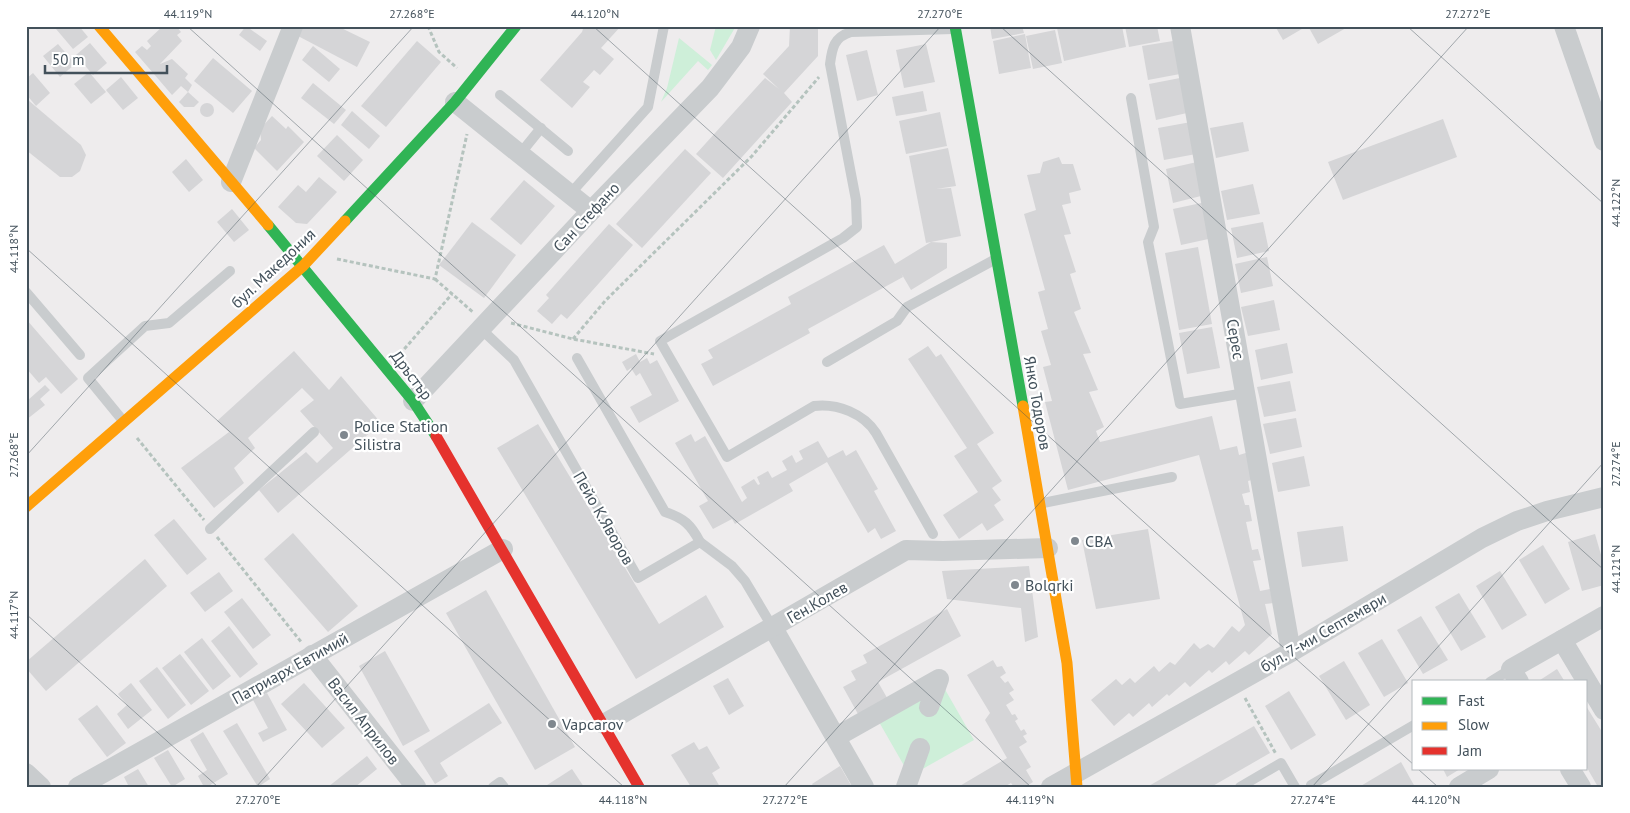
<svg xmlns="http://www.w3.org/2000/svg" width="1630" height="813" viewBox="0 0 1630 813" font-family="'PT Sans',sans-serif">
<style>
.green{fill:#ceefd9}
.building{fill:#d5d5d7}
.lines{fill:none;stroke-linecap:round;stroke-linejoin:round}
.path{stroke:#b5c3be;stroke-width:3;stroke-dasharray:4 2.5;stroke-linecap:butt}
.lane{stroke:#c9ccce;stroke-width:10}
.street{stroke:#c9ccce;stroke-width:20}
.fast{stroke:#30b455;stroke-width:11}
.slow{stroke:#ff9f0a;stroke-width:11}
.jam{stroke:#e5322d;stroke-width:11}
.ticks{fill:none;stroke:#43515b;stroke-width:1;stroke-opacity:0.45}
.poi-dot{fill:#7f878e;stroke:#fff;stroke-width:2}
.labels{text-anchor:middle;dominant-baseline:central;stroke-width:4.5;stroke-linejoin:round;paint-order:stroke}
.street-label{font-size:16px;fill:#43515b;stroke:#fff}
.poi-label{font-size:16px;fill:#43515b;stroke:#fff;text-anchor:start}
.neatline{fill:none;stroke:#43515b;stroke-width:2}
.ticks-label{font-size:12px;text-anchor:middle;fill:#43515b}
</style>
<rect width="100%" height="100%" fill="#eeeced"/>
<!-- green -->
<g class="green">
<polygon points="716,26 736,26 716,60 710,50"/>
<polygon points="679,38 712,65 708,70 698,61 661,102 667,88"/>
<polygon points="939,679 974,740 910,776 875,715"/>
</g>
<!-- building -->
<g class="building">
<polygon points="60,26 79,26 88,37 73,49 56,29"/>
<polygon points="163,26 176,26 181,32 177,35 182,41 160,64 172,59 188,74 185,78 192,85 188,92 181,86 172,95 135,52 142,46 147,50 151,46 147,41"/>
<polygon points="246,26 267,41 260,51 239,35"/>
<polygon points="303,26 337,26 370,42 357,67 298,36"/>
<polygon points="584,26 621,26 601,48 614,59 600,75 594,70 583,82 590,87 572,108 540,80 582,32"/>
<polygon points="790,26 818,26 818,56 784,93 792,102 723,178 696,154 765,78 779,89 763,74 789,46"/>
<polygon points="990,26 1022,26 1024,33 992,39"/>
<polygon points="1065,26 1122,26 1126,47 1064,61 1057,28"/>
<polygon points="1125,26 1157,26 1160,41 1129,47"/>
<polygon points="1275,26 1307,26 1283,40"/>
<polygon points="1308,26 1345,26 1346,28 1318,44"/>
<polygon points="1055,30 1062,63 1033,69 1026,36"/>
<polygon points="1025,34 1031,68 999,74 993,41"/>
<polygon points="417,41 441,62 386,127 361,106"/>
<polygon points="1173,41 1180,74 1148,80 1142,46"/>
<polygon points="90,43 107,63 93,75 76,55"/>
<polygon points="58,44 75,64 60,77 43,56"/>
<polygon points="926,44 935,82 904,88 896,50"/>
<polygon points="313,46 340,69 329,82 302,60"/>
<polygon points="867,50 878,95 857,101 846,55"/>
<polygon points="213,58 252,91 233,113 194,81"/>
<polygon points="89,72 106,92 91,104 74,84"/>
<polygon points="33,73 50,93 36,106 26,94 26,79"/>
<polygon points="121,77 138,98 123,110 106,90"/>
<polygon points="1180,78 1187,113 1156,120 1149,84"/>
<polygon points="313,83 346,110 334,124 301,98"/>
<polygon points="923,91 927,111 896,116 892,97"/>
<polygon points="188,92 199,102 194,107 184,107 179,102"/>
<polygon points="28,100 81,145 86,155 80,171 72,177 60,177 26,150 26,103"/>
<circle cx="207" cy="110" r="7"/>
<polygon points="352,111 380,136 369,149 341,125"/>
<polygon points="940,112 947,146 906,154 899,121"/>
<polygon points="272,116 286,129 288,126 304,142 277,171 254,148 261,140 260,129"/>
<polygon points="1443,119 1457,157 1343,200 1328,162"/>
<polygon points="1191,122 1196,154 1164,160 1158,128"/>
<polygon points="1243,122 1249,151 1216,158 1210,128"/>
<polygon points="337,135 363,160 344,181 317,156"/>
<polygon points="948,148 956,186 936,189 951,188 961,236 926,243 909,156"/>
<polygon points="685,149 711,173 642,248 616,224"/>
<polygon points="1059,157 1062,164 1073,164 1081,190 1069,193 1071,203 1062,205 1071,234 1064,235 1076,272 1070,274 1081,309 1074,312 1091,353 1083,354 1098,390 1089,392 1104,427 1096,431 1100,442 1212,416 1220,450 1237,446 1239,455 1249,452 1255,479 1248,481 1250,492 1242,494 1245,505 1249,505 1252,521 1246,522 1252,550 1258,549 1261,560 1253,561 1260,591 1270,589 1273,603 1265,604 1272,634 1249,655 1245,651 1229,665 1226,661 1212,673 1209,670 1190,687 1185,682 1169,696 1167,694 1152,707 1149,703 1133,717 1129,713 1114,726 1091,700 1116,679 1122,685 1130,678 1135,683 1154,666 1159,672 1170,662 1175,665 1194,643 1200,649 1208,644 1214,648 1232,626 1239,632 1245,625 1199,455 1068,490 1045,402 1052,401 1043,367 1051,365 1041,331 1048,329 1038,292 1045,290 1024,214 1036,210 1027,175 1040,173 1043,162"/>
<polygon points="186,159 203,180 189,192 172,172"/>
<polygon points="1197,162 1205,195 1173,203 1166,169"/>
<polygon points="319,177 337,192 307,224 296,223 278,207 298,185 306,192"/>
<polygon points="524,180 555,206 521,245 490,219"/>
<polygon points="1253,184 1260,214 1227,220 1221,191"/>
<polygon points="1206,202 1213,238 1181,245 1173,209"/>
<polygon points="232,209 249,230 234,242 217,222"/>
<polygon points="472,222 516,255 484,298 439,265"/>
<polygon points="1263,222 1269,251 1237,258 1231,228"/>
<polygon points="609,224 633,245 567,319 561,314 552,324 537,311 549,298 546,295"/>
<polygon points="931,242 947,243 947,268 911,290 901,273 903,277 808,329 810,333 713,386 701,364 713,358 708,350 791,304 788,297 884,245 895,264"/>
<polygon points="1198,247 1212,324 1179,330 1165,253"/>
<polygon points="1267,257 1273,286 1241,293 1235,264"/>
<polygon points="1274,300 1280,330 1248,336 1241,307"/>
<polygon points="26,319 78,379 61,394 46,377 39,383 26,368"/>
<polygon points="1212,327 1220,368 1187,374 1179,333"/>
<polygon points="1287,343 1293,373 1261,380 1255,350"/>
<polygon points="928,346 936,357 941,354 994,433 977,444 1002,481 992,488 1001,500 994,505 1004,520 987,531 982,523 959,539 943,515 978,492 954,456 967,448 908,359"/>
<polygon points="294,351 329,390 341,376 381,423 278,513 259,490 306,452 317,463 333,448 300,411 314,400 302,388 248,438 255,448 234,468 244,483 214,508 181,468 229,432 217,421"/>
<polygon points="636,354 640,362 647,358 650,364 657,360 679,401 639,423 630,407 652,395 640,373 636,376 631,368 627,371 622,362"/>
<polygon points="1290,381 1296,411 1264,417 1257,387"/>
<polygon points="45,385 50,390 40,399 45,405 26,420 26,398 28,400"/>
<polygon points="1296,418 1302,447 1270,454 1263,424"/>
<polygon points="538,424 659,624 706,595 724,627 636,679 497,448"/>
<polygon points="691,434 695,442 705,436 742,502 747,498 741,487 754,479 758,485 760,484 757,477 768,471 772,478 787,470 782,461 792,455 796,463 803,459 799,451 818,441 828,458 843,450 846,456 856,450 878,489 874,491 896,531 881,539 875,528 868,533 827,462 789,484 793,491 735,524 732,519 713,529 699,506 708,501 675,443"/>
<polygon points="1304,456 1310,486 1278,492 1272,463"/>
<polygon points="174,519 207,559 187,575 154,535"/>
<polygon points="1343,526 1348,561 1302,567 1297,532"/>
<polygon points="1148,529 1160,599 1096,609 1082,540"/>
<polygon points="293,533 358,606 328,632 264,559"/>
<polygon points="1595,534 1604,565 1604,585 1582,591 1568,542"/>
<polygon points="1543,545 1570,589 1545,604 1519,560"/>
<polygon points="145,559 167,586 46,691 26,668 26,662"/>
<polygon points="1029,566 1038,637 1025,642 1021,608 947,599 942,571"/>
<polygon points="1500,571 1527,615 1502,630 1476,586"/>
<polygon points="219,572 233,591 205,612 190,593"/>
<polygon points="486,590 575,747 535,770 446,613"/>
<polygon points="1459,593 1486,637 1461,651 1435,607"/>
<polygon points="242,598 271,635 253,649 224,612"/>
<polygon points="947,609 961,636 878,682 890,703 858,714 843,687 856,680 851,671 867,663 863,655"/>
<polygon points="1421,616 1448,660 1423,674 1397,630"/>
<polygon points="229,626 258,664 240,678 211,641"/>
<polygon points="202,638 231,676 213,690 184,652"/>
<polygon points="1382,639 1408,683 1384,697 1358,653"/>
<polygon points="385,651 430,731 403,746 359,666"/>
<polygon points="180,654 209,691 191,705 162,668"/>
<polygon points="993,660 997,667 1002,666 1006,673 1000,677 1005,683 1008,681 1014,690 1009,693 1014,700 1006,705 1012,715 1015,714 1018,719 1015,721 1021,731 1024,729 1027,734 1023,736 1027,742 1019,747 1031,767 1026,770 1033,782 1025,787 1014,787 1011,783 1004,787 958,787 1007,758 985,720 990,713 967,675"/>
<polygon points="1344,661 1370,705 1346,720 1319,676"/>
<polygon points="157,667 186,705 168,719 139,681"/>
<polygon points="1557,669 1565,682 1537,682"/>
<polygon points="728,678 744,706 729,715 713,686"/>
<polygon points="131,683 152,710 128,729 117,714 127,705 118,694"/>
<polygon points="304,683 345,728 322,748 281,704"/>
<polygon points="1289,691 1316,735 1291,750 1265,706"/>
<polygon points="267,693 287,730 263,742 258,733 268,728 253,700"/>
<polygon points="489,703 502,723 440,763 448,776 435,784 414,751"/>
<polygon points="97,705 126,743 107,757 78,719"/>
<polygon points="1586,706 1604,735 1604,787 1598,787 1586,766"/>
<polygon points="237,723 270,779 258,787 223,731"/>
<polygon points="1254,726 1270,753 1211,787 1147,787"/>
<polygon points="203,732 228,774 207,787 204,787 198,776 207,770 190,740"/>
<polygon points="694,742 699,750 707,746 720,768 712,773 720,787 691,787 671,755"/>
<polygon points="168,750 185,779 172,787 154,758"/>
<polygon points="367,756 377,769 355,787 328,787"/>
<polygon points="1401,762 1415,787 1359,787"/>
<polygon points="840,766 852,787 814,787 812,784"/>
<polygon points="138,769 149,787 129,787 124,777"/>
<polygon points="572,769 584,787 544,787"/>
<polygon points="1443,769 1460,769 1447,777"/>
</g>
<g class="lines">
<!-- path -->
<g class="path">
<polyline points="428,26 439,52 457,68"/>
<polyline points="337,259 435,279 467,134"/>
<polyline points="435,279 474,313"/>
<polyline points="511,323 573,339 654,354"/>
<polyline points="573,339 605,301 752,156 819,77"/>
<polyline points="400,354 452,294"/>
<polyline points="137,438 204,520"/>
<polyline points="217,537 302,643"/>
<polyline points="1245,698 1276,754"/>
</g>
<!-- lane -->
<g class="lane">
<polyline points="500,95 568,151"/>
<polyline points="1131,98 1154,227 1148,242 1180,404 1245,393"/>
<polyline points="520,154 541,128"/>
<polyline points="570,194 648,107 664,26"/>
<polyline points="26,292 80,355"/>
<polyline points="481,329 514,360 638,578 700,542 732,566 745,581 773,628"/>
<path d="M577,358L665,512C684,518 691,525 700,542"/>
<polyline points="827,362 897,321 907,307 994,260"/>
<polyline points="124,422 88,378 145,326 169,323 230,271"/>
<polyline points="1043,503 1172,477"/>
<polyline points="210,529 314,432"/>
<path d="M933,534L876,433C864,414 838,403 814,406L727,457L660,341L843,238L857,227L856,200L830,64C832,48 834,37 851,32L953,29"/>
<polyline points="1490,682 1511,669"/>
<polyline points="1311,785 1414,725"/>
<polyline points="493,787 500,782 504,787"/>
<polyline points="1240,787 1281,763 1295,787"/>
</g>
<!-- street -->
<g class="street">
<polyline points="1180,26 1291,652"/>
<polyline points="1564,26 1604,141"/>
<polyline points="455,102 591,211"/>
<polyline points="231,182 293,26"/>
<polyline points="413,401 591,211 710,88 741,47 750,26"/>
<polyline points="773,628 864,787"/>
<polyline points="1562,640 1604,710"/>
<polyline points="312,655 416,787"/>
<polyline points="1519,682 1511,669 1604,616"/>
<polyline points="604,724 906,550 943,551 1048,548"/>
<polyline points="836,737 939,679 929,707"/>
<polyline points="1570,769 1581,787"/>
<polyline points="26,773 41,787"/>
<polyline points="78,787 503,549"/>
<polyline points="906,787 920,748"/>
<polyline points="1051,787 1291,652 1482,538 1517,521 1547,511 1604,497"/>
<polyline points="1459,787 1489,769"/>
</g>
<!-- fast -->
<g class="fast">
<polyline points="955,26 1023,406"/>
<polyline points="345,221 455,102 516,26"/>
<polyline points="268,225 413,401 436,436"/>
</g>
<!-- slow -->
<g class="slow">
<polyline points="99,26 268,225"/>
<polyline points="1023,406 1067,663 1077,787"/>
<polyline points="26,507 303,266 345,221"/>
</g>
<!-- jam -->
<polyline class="jam" points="436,436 639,787"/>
</g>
<!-- ticks -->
<path class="ticks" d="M187,26L1031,787M593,26L1414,765M1000,26L1604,570M1407,26L1604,204M26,248L624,787M26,456L414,26M26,614L218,787M1418,769L1438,787M256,787L941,26M784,787L1469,26M1312,787L1604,462"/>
<!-- markers -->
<g class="poi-dot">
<circle cx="344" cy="435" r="5"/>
<circle cx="1075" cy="541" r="5"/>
<circle cx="1015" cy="585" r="5"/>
<circle cx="552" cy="724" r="5"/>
</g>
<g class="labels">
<!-- street labels -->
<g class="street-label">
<text transform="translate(586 217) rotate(-47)">Сан Стефано</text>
<text transform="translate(273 268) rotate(-43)">бул. Македония</text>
<text transform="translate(1236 339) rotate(80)">Серес</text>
<text transform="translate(412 375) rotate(53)">Дръстър</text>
<text transform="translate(1038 403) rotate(80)">Янко Тодоров</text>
<text transform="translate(604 518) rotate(60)">Пейо К.Яворов</text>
<text transform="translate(817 602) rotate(-30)">Ген.Колев</text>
<text transform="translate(1323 632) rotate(-30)">бул. 7-ми Септември</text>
<text transform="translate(290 668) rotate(-29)">Патриарх Евтимий</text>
<text transform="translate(364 721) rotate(52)">Васил Априлов</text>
</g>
<!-- poi labels -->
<g class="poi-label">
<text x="354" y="426">Police Station<tspan x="354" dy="18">Silistra</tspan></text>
<text x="1085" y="541">CBA</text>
<text x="1025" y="585">Bolqrki</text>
<text x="562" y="724">Vapcarov</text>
</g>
</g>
<!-- border -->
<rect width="1630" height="813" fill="none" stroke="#ffffff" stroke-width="55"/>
<!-- legend -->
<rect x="1412" y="680" width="175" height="90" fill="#ffffff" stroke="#b4b9bd"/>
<rect x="1422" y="697" width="25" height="8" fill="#30b455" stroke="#b4b9bd"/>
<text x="1458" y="706" font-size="15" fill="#43515b">Fast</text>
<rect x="1422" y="722" width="25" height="8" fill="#ff9f0a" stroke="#b4b9bd"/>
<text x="1458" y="730" font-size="15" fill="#43515b">Slow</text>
<rect x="1422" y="747" width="25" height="8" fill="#e5322d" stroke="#b4b9bd"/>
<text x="1458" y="756" font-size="15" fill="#43515b">Jam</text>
<!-- scale -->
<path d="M45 65v8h122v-8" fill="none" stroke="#43515b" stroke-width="2.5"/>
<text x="52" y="65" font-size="15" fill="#43515b" stroke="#ffffff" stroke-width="4" paint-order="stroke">50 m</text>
<rect x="28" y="28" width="1574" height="758" class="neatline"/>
<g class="ticks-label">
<text x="188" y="18">44.119°N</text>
<text x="412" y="18">27.268°E</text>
<text x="595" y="18">44.120°N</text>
<text x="940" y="18">27.270°E</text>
<text x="1468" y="18">27.272°E</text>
<text transform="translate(1616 203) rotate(-90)" y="4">44.122°N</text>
<text transform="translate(14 249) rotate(-90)" y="4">44.118°N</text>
<text transform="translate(14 455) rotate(-90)" y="4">27.268°E</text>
<text transform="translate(1616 464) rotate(-90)" y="4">27.274°E</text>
<text transform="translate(1616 569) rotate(-90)" y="4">44.121°N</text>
<text transform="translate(14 615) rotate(-90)" y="4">44.117°N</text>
<text x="258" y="804">27.270°E</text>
<text x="623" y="804">44.118°N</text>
<text x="785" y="804">27.272°E</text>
<text x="1030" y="804">44.119°N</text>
<text x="1313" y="804">27.274°E</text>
<text x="1436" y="804">44.120°N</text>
</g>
</svg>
